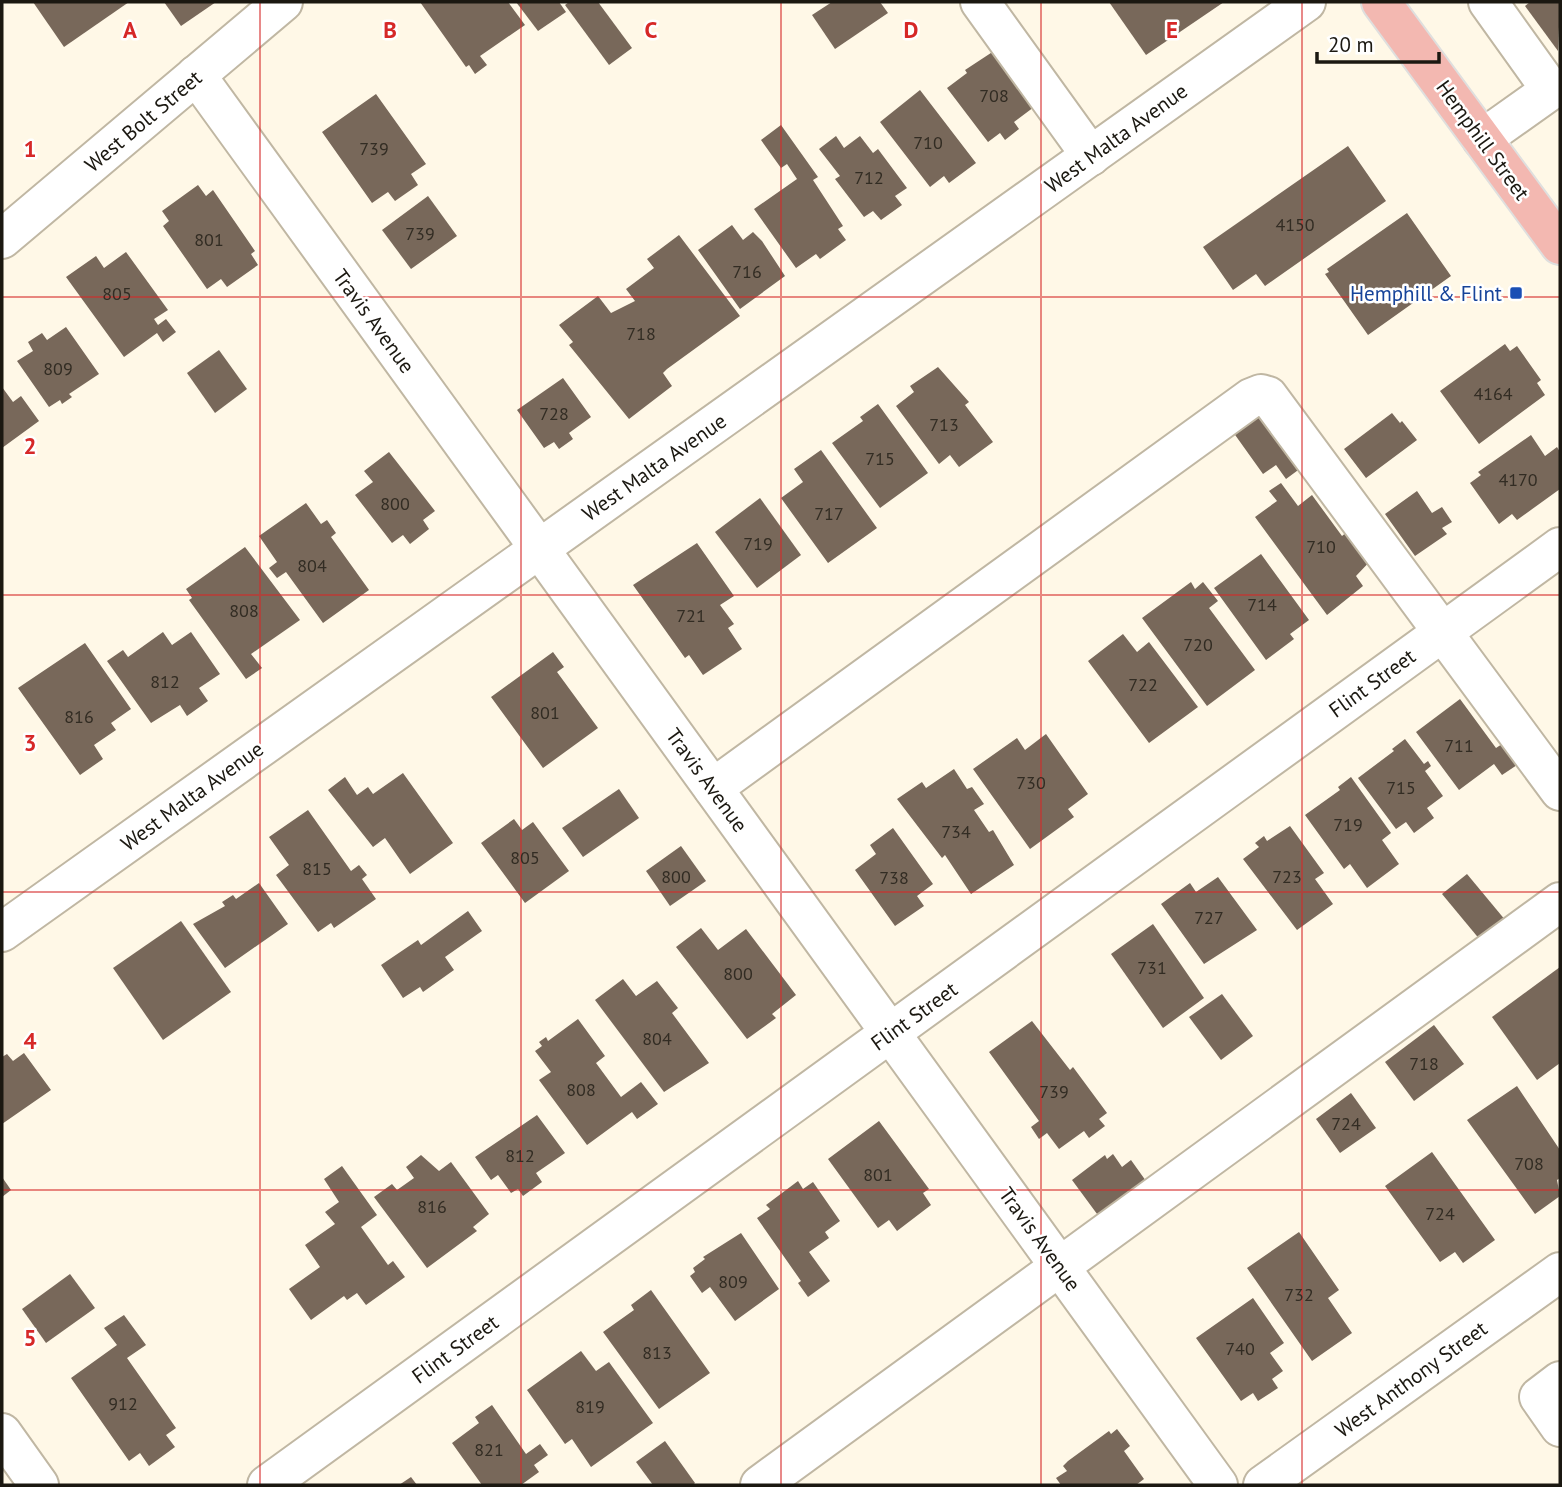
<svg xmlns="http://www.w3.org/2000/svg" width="1562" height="1487" viewBox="0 0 1562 1487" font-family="'PT Sans',sans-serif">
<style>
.building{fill:#78685a}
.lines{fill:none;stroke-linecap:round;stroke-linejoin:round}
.minor-casing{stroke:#c0b7a3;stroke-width:42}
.major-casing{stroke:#dfdfde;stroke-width:42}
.minor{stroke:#fff;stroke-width:38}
.major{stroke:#f3b8b1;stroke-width:38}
.grid{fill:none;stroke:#d62828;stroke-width:2;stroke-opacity:0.55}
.transit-dot{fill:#1a4fb4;stroke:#fff;stroke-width:2.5}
.labels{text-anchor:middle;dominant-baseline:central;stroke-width:5;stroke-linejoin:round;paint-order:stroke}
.number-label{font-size:18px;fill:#322c23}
.street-label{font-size:21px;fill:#1b1811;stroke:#fff}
.transit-label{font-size:21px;fill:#164399;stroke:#fff;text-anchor:end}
.grid-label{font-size:23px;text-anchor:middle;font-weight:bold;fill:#d62828;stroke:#fff;stroke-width:5;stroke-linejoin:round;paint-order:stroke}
</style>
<rect width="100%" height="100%" fill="#fff8e7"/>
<!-- building -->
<g class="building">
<polygon points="33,2 129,2 64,47"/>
<polygon points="164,2 216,2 181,26"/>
<polygon points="420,2 508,2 525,25 480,56 487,65 475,74 469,65 466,67"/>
<polygon points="516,2 559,2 566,12 538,31"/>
<polygon points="569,2 598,2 632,48 609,65 565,5"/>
<polygon points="832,2 880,2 888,13 835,49 812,15"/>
<polygon points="1109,2 1224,2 1146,55"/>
<polygon points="1530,2 1560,2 1558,51 1525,6"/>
<polygon points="1000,47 1042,101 1014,122 1019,129 1005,140 1000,133 988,142 947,88 967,73 965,70"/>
<polygon points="920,90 976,163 949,183 944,176 930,187 880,122"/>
<polygon points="376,94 426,164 411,174 418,185 395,201 388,192 372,203 322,132"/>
<polygon points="781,125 818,177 813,180 843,226 838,229 846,240 820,259 816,254 796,268 754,209 797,179 787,164 781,168 761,140"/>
<polygon points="836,136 844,148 860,136 873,153 878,149 907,188 895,196 902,205 881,220 873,211 864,217 835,179 840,176 819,149"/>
<polygon points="1348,146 1386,201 1265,286 1256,274 1233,290 1203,247"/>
<polygon points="198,185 206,196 213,190 255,251 251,254 258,265 227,287 221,279 207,289 163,226 169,221 162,211"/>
<polygon points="428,196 457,236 411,269 382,230"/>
<polygon points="1407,213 1451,276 1368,335 1325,274 1329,272 1327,269"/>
<polygon points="732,225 743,240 753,232 762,241 785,276 740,309 698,250"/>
<polygon points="679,235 740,316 667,369 663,373 672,386 629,419 569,345 573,342 559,325 598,296 611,313 635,301 626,289 654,268 647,259"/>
<polygon points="126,252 168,310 154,319 158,325 166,319 176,332 163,342 157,333 124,357 66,277 96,256 104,268"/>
<polygon points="66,327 99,374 69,394 72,397 62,404 60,400 49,407 17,361 33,351 28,342 42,333 47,340"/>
<polygon points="1505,344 1510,351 1517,346 1541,380 1537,383 1545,395 1479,444 1440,391"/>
<polygon points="219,350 247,389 215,413 187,373"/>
<polygon points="938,367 969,402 965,405 993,442 959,467 950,455 939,464 896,406 914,392 910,386"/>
<polygon points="563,378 591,417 569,433 573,439 559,449 554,442 544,448 517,410"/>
<polygon points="2,387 13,402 21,396 39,421 2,448"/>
<polygon points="878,404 928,473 880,508 832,443 863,421 860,417"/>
<polygon points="1265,409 1305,465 1286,479 1276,465 1263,474 1233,432"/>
<polygon points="1392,413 1400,423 1402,421 1417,440 1366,478 1344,449"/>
<polygon points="1531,435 1545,456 1557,447 1560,452 1560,489 1517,520 1512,514 1499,524 1470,483 1481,475 1478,472"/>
<polygon points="821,450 877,528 828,563 781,498 803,482 794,469"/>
<polygon points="389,452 435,511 423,520 429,529 410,544 403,535 392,543 355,495 373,482 364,471"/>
<polygon points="1281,483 1298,506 1312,495 1342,536 1353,527 1375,556 1356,576 1363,586 1327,615 1255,517 1277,501 1269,491"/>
<polygon points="1417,491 1432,513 1442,507 1452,522 1442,528 1447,534 1415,556 1385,514"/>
<polygon points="760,498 801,555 757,588 715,532"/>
<polygon points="306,503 321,524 327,520 336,533 331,537 369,590 323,623 286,572 277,578 269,568 277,562 259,536"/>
<polygon points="697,543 734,596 720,605 734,624 728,628 742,649 703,675 689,655 685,658 633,585"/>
<polygon points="245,547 300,620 251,654 262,668 246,679 189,600 192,598 186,589"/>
<polygon points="1261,554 1309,620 1290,634 1294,639 1266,660 1214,588"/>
<polygon points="1191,582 1195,589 1203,582 1218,601 1209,608 1255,670 1207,706 1142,618"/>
<polygon points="163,632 172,645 191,632 220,674 199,688 208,701 187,716 180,705 151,723 107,661 123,650 128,657"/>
<polygon points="1123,634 1137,652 1149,642 1198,707 1149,743 1088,661"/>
<polygon points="85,643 131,709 111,723 116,730 94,745 103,759 80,775 18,688"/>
<polygon points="553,652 564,667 557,672 598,728 543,768 491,697"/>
<polygon points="1460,699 1496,748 1505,742 1520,763 1502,775 1494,764 1459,790 1416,732"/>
<polygon points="1046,734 1088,794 1068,809 1074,817 1030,849 973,769 1017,738 1025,750"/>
<polygon points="1405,739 1424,764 1428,761 1431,766 1425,771 1443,796 1427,808 1434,818 1414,833 1406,822 1396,829 1358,778 1394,751 1392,749"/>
<polygon points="954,769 967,789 972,787 984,804 974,810 989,832 993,830 1014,865 971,894 945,855 942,858 897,799 922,782 926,788"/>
<polygon points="403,773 453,843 410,874 385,838 373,847 328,790 345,777 357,795 368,787 373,794"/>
<polygon points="1351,777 1391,833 1382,840 1399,864 1367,888 1350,864 1344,869 1305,815 1340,790 1338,787"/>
<polygon points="619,789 639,818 583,857 562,828"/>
<polygon points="308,810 351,871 359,865 367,875 362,879 376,899 334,928 331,923 318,932 276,875 289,865 269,837"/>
<polygon points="514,819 522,830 533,822 569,871 525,903 481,843"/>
<polygon points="1290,826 1324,873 1315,879 1333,904 1297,930 1243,859 1259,847 1255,843 1264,836 1267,841"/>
<polygon points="893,828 933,884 917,896 924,906 895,926 855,870 876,854 870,845"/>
<polygon points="681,846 706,881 670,906 646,871"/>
<polygon points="1467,874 1506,921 1481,941 1442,894"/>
<polygon points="1218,877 1257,930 1204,964 1161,904 1190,883 1196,892"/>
<polygon points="259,883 288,924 225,968 193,924 225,906 222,902 233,895 236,899"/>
<polygon points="468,911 482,931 445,957 454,970 423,992 420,987 403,998 381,965 418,940 421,945"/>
<polygon points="181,921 231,992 163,1040 113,968"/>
<polygon points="1153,924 1204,998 1163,1028 1111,954"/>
<polygon points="701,928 718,950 746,929 796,995 772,1014 776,1018 747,1039 676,947"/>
<polygon points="1560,967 1560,1063 1537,1080 1492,1017"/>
<polygon points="623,979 636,996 657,981 678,1008 672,1013 709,1063 664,1092 595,1000"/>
<polygon points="1222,994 1253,1036 1221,1060 1189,1017"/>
<polygon points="578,1019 605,1056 596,1063 621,1097 641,1082 658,1104 637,1119 632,1112 587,1145 539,1080 551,1072 535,1051 542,1046 539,1042 546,1037 548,1041"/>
<polygon points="1032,1021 1070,1070 1073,1067 1107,1113 1099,1119 1105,1126 1089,1138 1084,1131 1059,1149 1047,1133 1039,1139 1031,1127 1039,1121 989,1052"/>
<polygon points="1434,1025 1464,1064 1414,1101 1385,1062"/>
<polygon points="24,1053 51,1090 2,1124 2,1057 7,1054 13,1061"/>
<polygon points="1517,1086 1560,1150 1560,1178 1557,1180 1560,1196 1535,1214 1467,1120"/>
<polygon points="1351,1093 1376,1128 1340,1153 1316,1119"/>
<polygon points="537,1115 565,1153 536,1173 542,1182 523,1196 518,1189 511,1193 498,1175 491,1180 475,1157"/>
<polygon points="879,1121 929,1189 923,1193 931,1205 897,1231 889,1220 878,1228 828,1159"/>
<polygon points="1432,1152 1495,1240 1463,1263 1455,1252 1440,1262 1385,1186"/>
<polygon points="1113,1154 1122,1167 1131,1160 1146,1181 1100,1218 1072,1180 1105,1155 1107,1159"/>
<polygon points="421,1155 439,1171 451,1162 489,1214 473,1227 477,1231 427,1268 374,1197 392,1184 397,1190 414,1178 406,1167"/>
<polygon points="342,1166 377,1215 361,1227 388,1265 393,1261 405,1277 366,1305 357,1293 347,1300 344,1296 311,1320 289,1289 320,1267 305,1245 335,1224 325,1212 339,1202 324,1179"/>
<polygon points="2,1177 11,1190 2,1197"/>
<polygon points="798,1181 803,1189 813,1182 840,1221 825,1232 829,1238 809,1252 830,1281 808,1297 798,1283 801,1281 757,1218 770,1209 766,1205"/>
<polygon points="1299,1232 1339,1290 1328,1298 1352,1333 1312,1361 1247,1268"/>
<polygon points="741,1233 779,1289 735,1321 710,1287 702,1293 690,1276 695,1272 693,1268 705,1259 703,1257"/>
<polygon points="70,1274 95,1308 46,1343 22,1309"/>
<polygon points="651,1290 710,1373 659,1409 603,1332 634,1310 631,1305"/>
<polygon points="1253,1298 1284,1343 1270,1353 1283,1371 1272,1379 1278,1388 1258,1401 1253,1393 1241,1401 1196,1338"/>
<polygon points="124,1315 146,1345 127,1358 176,1428 166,1435 175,1447 149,1466 140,1453 129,1461 71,1378 117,1345 104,1328"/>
<polygon points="581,1351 596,1371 609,1362 653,1423 591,1467 572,1439 565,1444 527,1390"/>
<polygon points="492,1405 526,1454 540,1444 548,1455 534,1465 539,1472 521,1485 482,1485 452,1443 479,1423 475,1417"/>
<polygon points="1117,1429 1130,1446 1124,1451 1144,1479 1136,1485 1061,1485 1056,1478 1067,1471 1063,1466 1068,1461 1109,1431 1111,1434"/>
<polygon points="665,1441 695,1483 693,1485 653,1485 636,1462"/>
<polygon points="411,1477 417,1485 399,1485"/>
</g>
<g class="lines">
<!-- minor casing -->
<g class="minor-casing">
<g id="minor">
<polyline points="980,2 1091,156"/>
<polyline points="196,75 1218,1485"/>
<polyline points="1482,139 1551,90 1488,2"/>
<polyline points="2,239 283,2"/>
<polyline points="713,788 1251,398 1261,394 1268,396 1560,791"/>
<polyline points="2,932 1306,2"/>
<polyline points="1560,1381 1539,1397 1560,1427"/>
<polyline points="2,1433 39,1485"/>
<polyline points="267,1485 1560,547"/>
<polyline points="760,1485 1560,902"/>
<polyline points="1263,1485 1560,1272"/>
</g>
</g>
<!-- major casing -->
<g class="major-casing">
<polyline id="major" points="1381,2 1560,245"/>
</g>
<!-- minor -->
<use href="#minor" class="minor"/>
<!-- major -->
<use href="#major" class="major"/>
</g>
<!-- grid -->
<path class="grid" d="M260,2V1485M521,2V1485M781,2V1485M1041,2V1485M1302,2V1485M2,297H1560M2,595H1560M2,892H1560M2,1190H1560"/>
<!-- markers -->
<rect class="transit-dot" x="1509" y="286" width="14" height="14" rx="3.5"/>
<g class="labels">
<!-- number labels -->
<g class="number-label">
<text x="994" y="95">708</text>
<text x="928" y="142">710</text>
<text x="374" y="148">739</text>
<text x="869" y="177">712</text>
<text x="1295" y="224">4150</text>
<text x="420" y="233">739</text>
<text x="209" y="239">801</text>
<text x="747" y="271">716</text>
<text x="117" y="293">805</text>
<text x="641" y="333">718</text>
<text x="58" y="368">809</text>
<text x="1493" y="393">4164</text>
<text x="554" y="413">728</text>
<text x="944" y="424">713</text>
<text x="880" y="458">715</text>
<text x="1518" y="479">4170</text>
<text x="395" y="503">800</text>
<text x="829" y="513">717</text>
<text x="758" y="543">719</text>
<text x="1321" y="546">710</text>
<text x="312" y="565">804</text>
<text x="1262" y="604">714</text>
<text x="244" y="610">808</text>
<text x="691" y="615">721</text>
<text x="1198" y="644">720</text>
<text x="165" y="681">812</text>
<text x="1143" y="684">722</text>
<text x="545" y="712">801</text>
<text x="79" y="716">816</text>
<text x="1459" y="745">711</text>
<text x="1031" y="782">730</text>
<text x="1401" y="787">715</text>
<text x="1348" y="824">719</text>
<text x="956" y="831">734</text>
<text x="525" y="857">805</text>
<text x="317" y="868">815</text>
<text x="676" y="876">800</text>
<text x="1287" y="876">723</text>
<text x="894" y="877">738</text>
<text x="1209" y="917">727</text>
<text x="1152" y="967">731</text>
<text x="738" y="973">800</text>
<text x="657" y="1038">804</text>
<text x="1424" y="1063">718</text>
<text x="581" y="1089">808</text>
<text x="1054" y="1091">739</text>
<text x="1346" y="1123">724</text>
<text x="520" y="1155">812</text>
<text x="1529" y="1163">708</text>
<text x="878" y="1174">801</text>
<text x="432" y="1206">816</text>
<text x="1440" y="1213">724</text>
<text x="733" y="1281">809</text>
<text x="1299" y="1294">732</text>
<text x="1240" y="1348">740</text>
<text x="657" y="1352">813</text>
<text x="123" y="1403">912</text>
<text x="590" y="1406">819</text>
<text x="489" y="1449">821</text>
</g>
<!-- street labels -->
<g class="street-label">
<text transform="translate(143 121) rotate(-40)">West Bolt Street</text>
<text transform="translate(1116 138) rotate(-36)">West Malta Avenue</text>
<text transform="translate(1483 140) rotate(54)">Hemphill Street</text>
<text transform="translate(374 321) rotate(54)">Travis Avenue</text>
<text transform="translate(654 467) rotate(-35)">West Malta Avenue</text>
<text transform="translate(1372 683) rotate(-36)">Flint Street</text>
<text transform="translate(707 780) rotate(54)">Travis Avenue</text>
<text transform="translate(192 796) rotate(-36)">West Malta Avenue</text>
<text transform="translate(914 1016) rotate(-36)">Flint Street</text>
<text transform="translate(1040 1239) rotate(54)">Travis Avenue</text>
<text transform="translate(455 1349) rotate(-36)">Flint Street</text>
<text transform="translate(1411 1379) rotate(-36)">West Anthony Street</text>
</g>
<!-- transit labels -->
<g class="transit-label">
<text x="1502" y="293">Hemphill &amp; Flint</text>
</g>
</g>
<g class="grid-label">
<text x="130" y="38">A</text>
<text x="390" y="38">B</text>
<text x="651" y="38">C</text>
<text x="911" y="38">D</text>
<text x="1172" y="38">E</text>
<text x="30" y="157">1</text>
<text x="30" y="454">2</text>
<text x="30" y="751">3</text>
<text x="30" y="1049">4</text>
<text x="30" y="1346">5</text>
</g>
<!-- border -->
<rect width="1562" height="1487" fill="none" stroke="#1b1811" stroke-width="7"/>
<!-- scale -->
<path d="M1317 52v10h122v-10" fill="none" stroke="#1b1811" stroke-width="3.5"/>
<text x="1328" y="52" font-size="21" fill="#1b1811" stroke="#ffffff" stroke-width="5" paint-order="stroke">20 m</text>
</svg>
